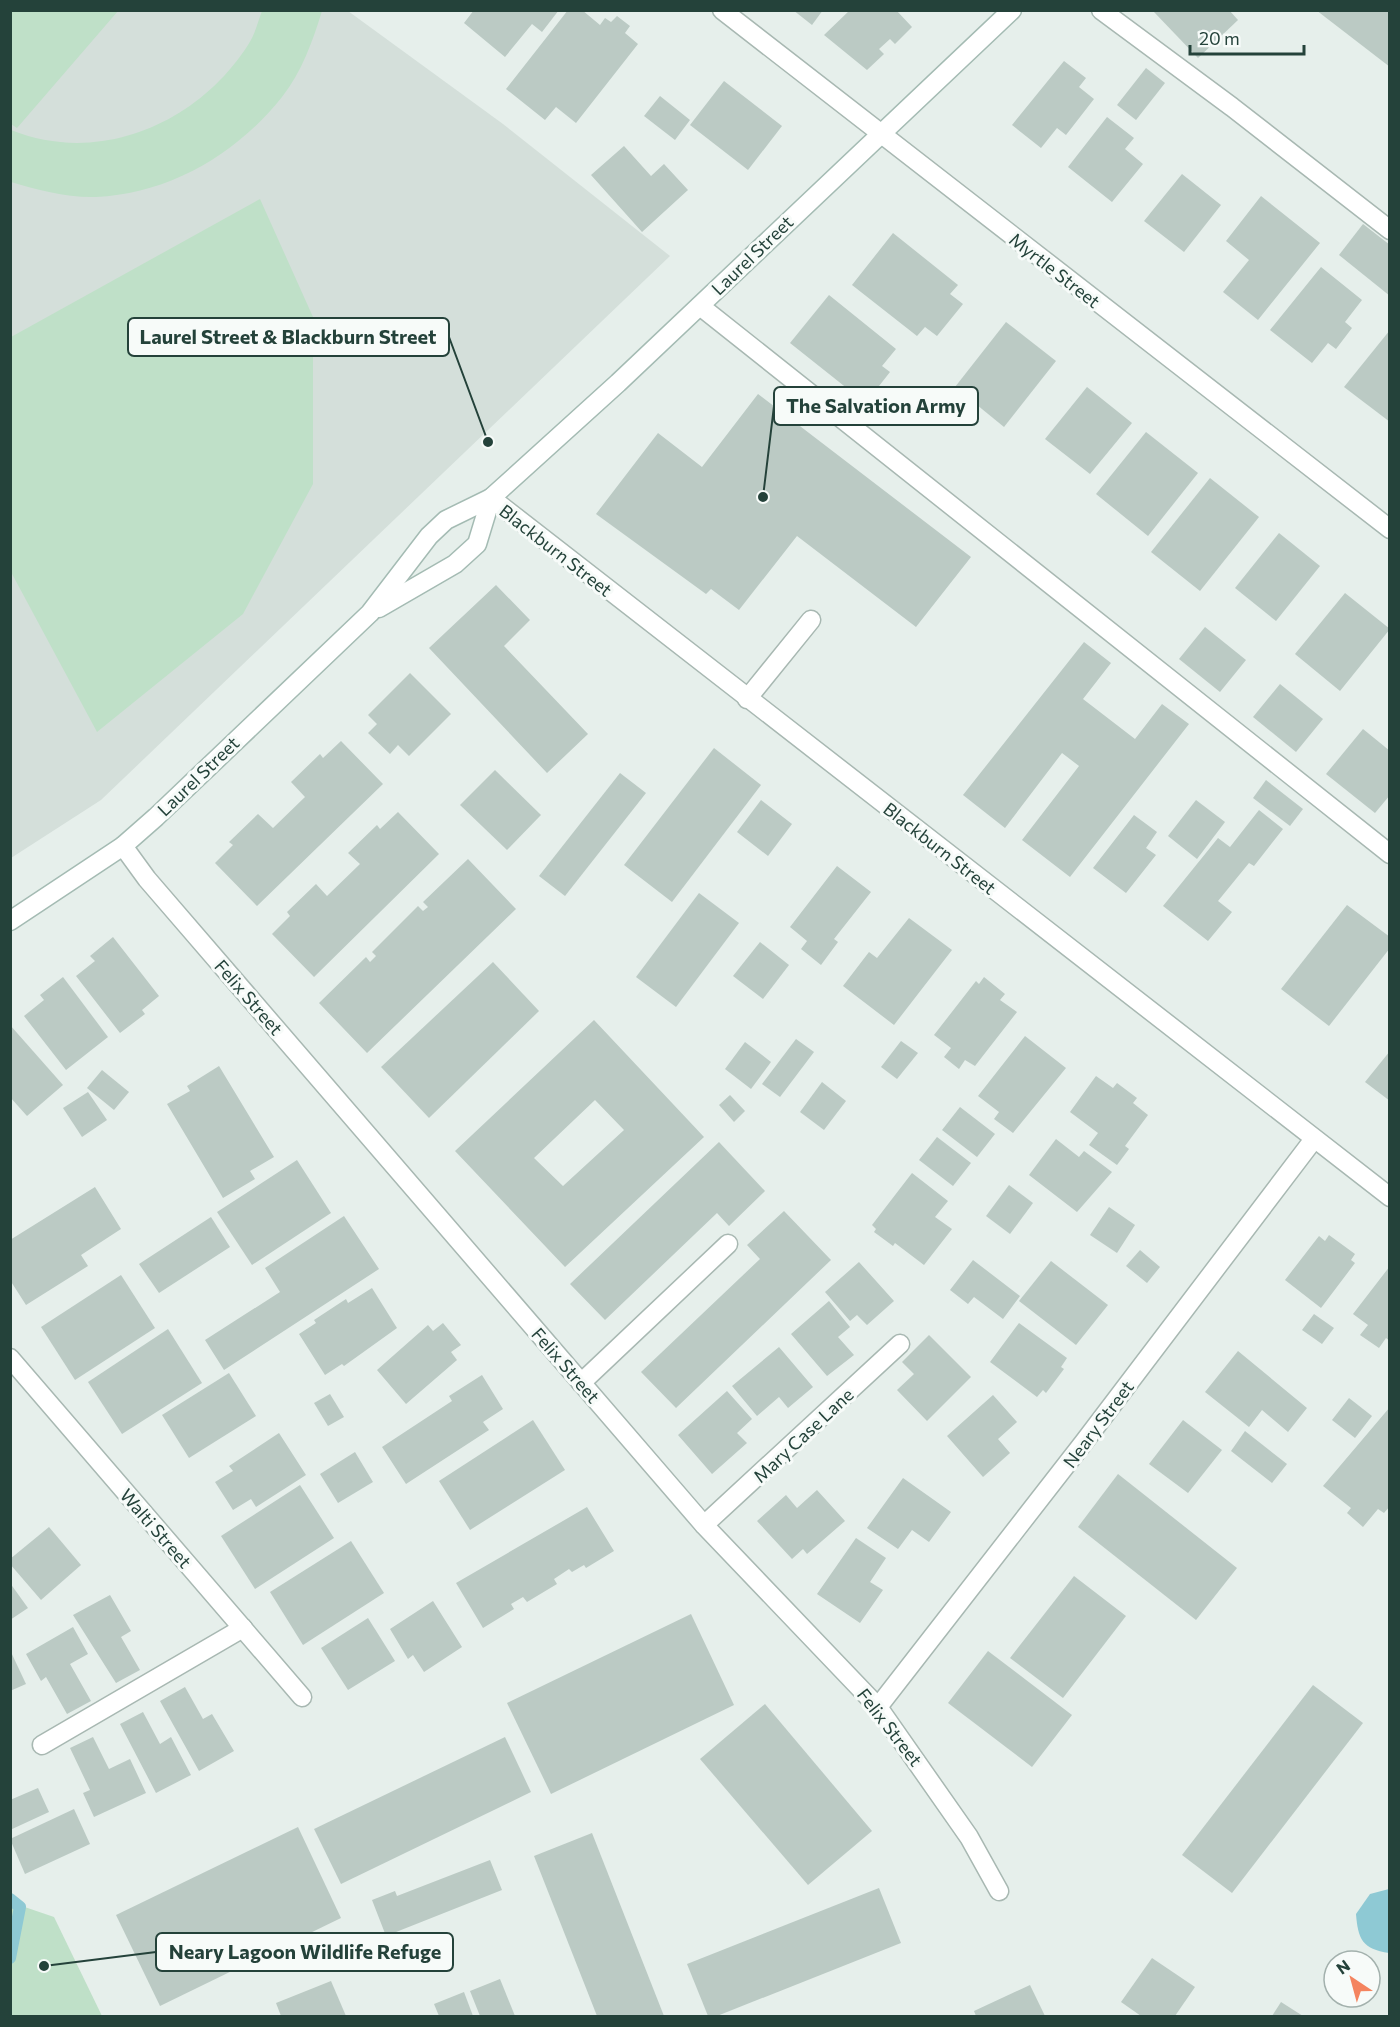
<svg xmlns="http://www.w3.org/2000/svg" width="1400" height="2027" viewBox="0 0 1400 2027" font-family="Commissioner,sans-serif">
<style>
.built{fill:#d4dfda}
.green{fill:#bfe0c8}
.water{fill:#8ec9d4}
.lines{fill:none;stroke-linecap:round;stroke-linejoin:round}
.stream{stroke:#8ec9d4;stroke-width:12}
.building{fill:#bbcac4;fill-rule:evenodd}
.service-casing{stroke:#a8b8b2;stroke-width:21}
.minor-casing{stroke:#a8b8b2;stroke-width:21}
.secondary-casing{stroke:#a4bbb3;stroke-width:21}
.service{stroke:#fff;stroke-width:18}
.minor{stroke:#fff;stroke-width:18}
.secondary{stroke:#fff;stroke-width:18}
.labels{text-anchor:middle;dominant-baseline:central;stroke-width:6;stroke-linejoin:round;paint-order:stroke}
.street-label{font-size:18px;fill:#24423a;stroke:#f7fbf9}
.leader{fill:none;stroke:#24423a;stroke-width:2}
.callout-dot{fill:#24423a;stroke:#f7fbf9;stroke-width:2}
.callout{fill:#f7fbf9;stroke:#24423a;stroke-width:2}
.callout-label{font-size:20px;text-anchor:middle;font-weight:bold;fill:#24423a}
</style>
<rect width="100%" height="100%" fill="#e6efeb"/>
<!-- built -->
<polygon class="built" points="11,11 348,11 503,124 670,256 101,800 11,858"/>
<!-- green -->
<g class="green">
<polygon points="10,11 118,11 17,128 11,124"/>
<path d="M262,11H322C313,40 302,72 282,97C237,154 169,194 96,197C68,198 37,190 11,182V130C100,166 198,123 248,45C255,35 258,21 262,11Z"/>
<polygon points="260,199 313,317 313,484 243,614 97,732 11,572 11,337"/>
<polygon points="10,1902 54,1917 102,2016 11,2016"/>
</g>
<!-- water -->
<path class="water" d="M1389,1889H1390L1389,1953C1362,1949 1358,1939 1356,1914L1370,1894Z"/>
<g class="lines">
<!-- stream -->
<polyline class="stream" points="10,1899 20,1907 10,1958"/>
</g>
<!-- building -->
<g class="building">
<polygon points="474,10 559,10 542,32 532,24 505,57 464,23"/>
<polygon points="568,10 582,10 600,25 605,18 611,22 617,16 630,26 625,33 638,44 576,123 556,107 545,120 506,89"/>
<polygon points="793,10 823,10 812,25"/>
<polygon points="850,10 896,10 912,27 895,44 890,39 879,49 884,54 867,70 824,35"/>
<polygon points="1156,10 1229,10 1238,20 1198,58 1154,12"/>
<polygon points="1316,10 1390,10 1390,67"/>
<polygon points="1064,61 1086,78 1079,87 1094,99 1066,135 1057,128 1041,148 1012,125"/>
<polygon points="1146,68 1165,83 1136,120 1117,105"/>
<polygon points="724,81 782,126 748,170 690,125"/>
<polygon points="660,96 690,120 675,140 644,116"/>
<polygon points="1107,117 1134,138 1125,149 1143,164 1112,202 1068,167"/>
<polygon points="624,146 651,176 664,164 688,190 642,232 591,175"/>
<polygon points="1182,174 1221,205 1184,252 1144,221"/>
<polygon points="1261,196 1320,243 1258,320 1223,292 1249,260 1226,241"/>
<polygon points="1363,224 1390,245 1390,296 1339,255"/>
<polygon points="893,233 958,285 950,294 963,304 937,336 925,327 917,336 852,285"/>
<polygon points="1321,267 1362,300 1345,322 1352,328 1336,349 1328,343 1312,363 1270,330"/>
<polygon points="829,295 896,349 882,366 890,372 868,400 860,394 858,397 790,343"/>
<polygon points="1006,322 1056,361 1004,427 955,387"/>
<polygon points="1390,330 1390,422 1344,387"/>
<polygon points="1087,387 1132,423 1090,474 1045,439"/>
<polygon points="758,394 971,557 916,627 797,536 739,610 711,589 706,594 596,514 658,433 702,467"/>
<polygon points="1146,432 1198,473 1148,536 1096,494"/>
<polygon points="1210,478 1259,517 1200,591 1151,552"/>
<polygon points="1279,533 1320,566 1276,621 1235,588"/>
<polygon points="496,585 530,620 504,646 588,734 547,773 429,648"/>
<polygon points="1345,593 1390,629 1340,691 1295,654"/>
<polygon points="1205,627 1246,660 1220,692 1179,659"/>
<polygon points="1084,642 1111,663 1083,699 1135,739 1162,704 1189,724 1070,877 1022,840 1079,766 1062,753 1005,828 963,795"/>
<polygon points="410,673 451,714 409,756 398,745 390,754 368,733 377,724 368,715"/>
<polygon points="1280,684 1323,719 1296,752 1253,717"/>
<polygon points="1363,729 1390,751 1390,795 1375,813 1326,774"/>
<polygon points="341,741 383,784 257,906 215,863 233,845 229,842 258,814 273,828 305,797 291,782 320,754 323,758"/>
<polygon points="714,748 761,785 672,902 624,865"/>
<polygon points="495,770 541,815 507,850 460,805"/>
<polygon points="620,773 646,793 565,896 539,876"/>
<polygon points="1266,780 1303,809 1290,826 1253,798"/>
<polygon points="761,800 792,824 768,856 737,832"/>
<polygon points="1196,800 1225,822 1197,859 1168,836"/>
<polygon points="1259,810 1283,829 1254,866 1249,863 1218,901 1232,912 1208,941 1163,906 1218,838 1230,847"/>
<polygon points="398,812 439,854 314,977 272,934 290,916 287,912 316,884 327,896 360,864 348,853 377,825 380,829"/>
<polygon points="1134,815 1157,832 1146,848 1156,855 1126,893 1093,868"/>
<polygon points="468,859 516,909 367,1053 319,1003 366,957 370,962 376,956 372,952 418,906 423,911 428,907 423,902"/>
<polygon points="837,866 871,892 834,939 838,942 821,965 801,949 807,941 790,927"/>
<polygon points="699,893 739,923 676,1007 636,977"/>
<polygon points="1347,905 1390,937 1390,948 1329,1026 1281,989"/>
<polygon points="909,918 952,950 894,1025 843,986 869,952 877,958"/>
<polygon points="113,937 159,996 142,1010 145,1014 120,1033 76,976 95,961 90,956"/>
<polygon points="760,942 789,965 763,999 733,976"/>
<polygon points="493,962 539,1011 429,1118 381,1067"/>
<polygon points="63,977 108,1037 66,1070 24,1016 44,1000 40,995"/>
<polygon points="984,977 1005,994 1000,1000 1017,1012 975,1066 965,1060 959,1069 944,1057 951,1048 934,1035 976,981 979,984"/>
<path d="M594,1020L704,1137L565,1267L455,1151ZM595,1100L624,1130L563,1186L534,1158Z"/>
<polygon points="10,1025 63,1085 27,1116 10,1097"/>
<polygon points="1025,1036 1066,1068 1013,1133 994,1119 999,1112 978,1096"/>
<polygon points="796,1039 814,1052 780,1097 762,1084"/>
<polygon points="901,1041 918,1053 897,1079 881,1067"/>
<polygon points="745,1042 771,1062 751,1089 725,1069"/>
<polygon points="1390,1051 1390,1101 1365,1082"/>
<polygon points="219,1066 274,1157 250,1171 255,1179 223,1198 167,1104 190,1091 187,1086"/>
<polygon points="102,1070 129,1092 114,1110 87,1088"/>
<polygon points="1096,1076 1113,1088 1117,1083 1137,1098 1133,1103 1148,1115 1125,1146 1129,1149 1117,1165 1089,1145 1098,1133 1070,1112"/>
<polygon points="822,1082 846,1101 824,1130 800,1112"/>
<polygon points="88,1092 107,1120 82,1137 63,1108"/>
<polygon points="730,1095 745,1111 734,1122 719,1105"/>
<polygon points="960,1107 995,1134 977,1157 942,1130"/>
<polygon points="937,1137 971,1163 953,1186 919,1160"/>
<polygon points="1056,1139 1079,1157 1084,1151 1112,1172 1077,1212 1029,1175"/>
<polygon points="719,1142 765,1191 729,1226 717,1213 605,1320 570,1284"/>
<polygon points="297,1160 331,1213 252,1265 217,1212"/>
<polygon points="912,1173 948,1201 935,1217 952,1229 924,1265 895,1243 893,1246 874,1232 876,1229 872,1225"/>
<polygon points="1009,1185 1033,1203 1010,1234 986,1216"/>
<polygon points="95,1187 121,1229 81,1255 88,1266 26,1305 10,1280 10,1240"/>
<polygon points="1109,1207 1135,1225 1117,1253 1090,1235"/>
<polygon points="784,1211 831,1260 676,1408 641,1372 760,1259 747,1245"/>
<polygon points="344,1216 379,1269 224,1370 205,1340 280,1292 265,1268"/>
<polygon points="211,1217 230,1247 159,1293 139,1264"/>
<polygon points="1329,1235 1355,1254 1351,1260 1355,1263 1321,1308 1285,1280 1319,1236 1325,1241"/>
<polygon points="1140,1250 1160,1267 1147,1283 1126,1266"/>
<polygon points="973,1260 1020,1296 1003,1319 974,1297 968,1304 950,1290"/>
<polygon points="1051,1261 1108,1305 1076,1345 1019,1301"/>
<polygon points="859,1262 894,1301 867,1325 857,1315 850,1321 825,1292"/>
<polygon points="1390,1266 1390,1341 1386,1338 1379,1348 1360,1335 1368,1325 1353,1314"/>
<polygon points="121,1275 155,1328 75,1380 41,1327"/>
<polygon points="372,1288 397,1328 344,1366 342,1364 325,1375 299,1334 316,1323 314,1320 346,1299 348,1303"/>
<polygon points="829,1301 850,1327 838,1337 854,1355 827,1376 791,1334"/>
<polygon points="1314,1314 1334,1328 1322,1344 1302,1330"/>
<polygon points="443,1323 461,1345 451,1352 457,1360 406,1404 377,1370 428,1325 433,1331"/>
<polygon points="1019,1323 1067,1358 1061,1367 1064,1369 1046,1393 1043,1390 1037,1397 990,1362"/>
<polygon points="168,1329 202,1383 122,1434 88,1382"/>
<polygon points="929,1335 971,1377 927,1421 897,1390 914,1374 902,1362"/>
<polygon points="779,1347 813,1387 788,1408 779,1397 757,1416 732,1386"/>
<polygon points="1238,1351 1307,1408 1288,1432 1262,1410 1249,1427 1205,1392"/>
<polygon points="229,1373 256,1416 189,1458 162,1415"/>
<polygon points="482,1375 503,1409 483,1422 489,1430 406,1484 382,1447 452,1401 449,1396"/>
<polygon points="727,1391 752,1419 737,1433 747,1443 712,1474 678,1435"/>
<polygon points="330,1394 344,1417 328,1426 314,1403"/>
<polygon points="993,1395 1017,1422 998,1439 1010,1453 983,1477 947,1436"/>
<polygon points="1349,1398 1372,1416 1355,1438 1332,1420"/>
<polygon points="1390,1407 1390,1506 1384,1513 1378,1509 1363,1527 1347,1513 1351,1508 1323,1486"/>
<polygon points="533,1420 565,1470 470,1530 439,1481"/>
<polygon points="1183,1420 1222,1450 1188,1493 1149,1464"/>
<polygon points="1245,1431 1287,1464 1272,1483 1231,1451"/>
<polygon points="279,1433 306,1475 256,1507 251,1499 233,1510 215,1482 233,1471 229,1466"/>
<polygon points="355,1452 373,1482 338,1503 320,1474"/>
<polygon points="1118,1474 1237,1568 1196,1620 1078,1527"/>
<polygon points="903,1478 951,1512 929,1542 912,1530 898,1549 867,1528"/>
<polygon points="300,1485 334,1538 255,1589 221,1536"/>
<polygon points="817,1490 845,1521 807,1554 803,1549 792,1559 757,1521 786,1495 797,1508"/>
<polygon points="587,1507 614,1551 586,1568 584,1565 572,1572 569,1569 554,1579 557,1584 527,1602 523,1597 511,1604 514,1609 483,1628 456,1583"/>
<polygon points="49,1527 81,1565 41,1600 10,1564 10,1559"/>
<polygon points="856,1538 886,1558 870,1582 883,1590 860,1623 817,1594"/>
<polygon points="351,1541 384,1593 303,1645 270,1592"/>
<polygon points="1074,1576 1126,1616 1063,1698 1010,1658"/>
<polygon points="10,1583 28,1608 10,1620"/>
<polygon points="110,1595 131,1631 121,1637 140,1670 116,1683 73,1615"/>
<polygon points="433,1601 462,1647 424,1672 413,1655 408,1659 390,1629"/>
<polygon points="691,1614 734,1705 551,1794 507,1703"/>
<polygon points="368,1618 395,1661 348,1690 321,1648"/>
<polygon points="73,1627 88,1654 70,1664 91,1701 67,1714 46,1677 41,1681 26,1654"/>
<polygon points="10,1650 26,1684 10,1691"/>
<polygon points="988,1651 1072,1715 1032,1767 948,1703"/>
<polygon points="1313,1685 1363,1723 1232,1893 1182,1855"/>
<polygon points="185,1687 203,1719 212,1714 234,1751 199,1771 160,1701"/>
<polygon points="765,1704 872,1831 808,1885 700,1759"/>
<polygon points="143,1712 160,1744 171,1737 191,1775 156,1793 120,1724"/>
<polygon points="93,1737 109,1769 130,1759 146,1793 94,1817 83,1793 90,1790 70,1748"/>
<polygon points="505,1737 531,1792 341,1884 314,1829"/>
<polygon points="38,1788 49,1812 10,1830 10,1800"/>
<polygon points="74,1809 90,1844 25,1874 10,1839"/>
<polygon points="298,1827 341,1918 160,2006 116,1915"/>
<polygon points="592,1833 664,2016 597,2016 534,1856"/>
<polygon points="490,1860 502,1890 386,1936 372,1900 395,1891 397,1896"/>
<polygon points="879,1888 901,1943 717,2016 708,2016 687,1964"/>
<polygon points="1152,1958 1195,1987 1175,2016 1141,2016 1121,2002"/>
<polygon points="500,1979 515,2016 480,2016 470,1991"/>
<polygon points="331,1981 346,2016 281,2016 276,2003"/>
<polygon points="1030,1985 1045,2016 976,2016 974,2011"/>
<polygon points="464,1992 473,2016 439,2016 434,2004"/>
<polygon points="1281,2002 1303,2016 1272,2016"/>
</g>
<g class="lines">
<!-- service casing -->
<g class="service-casing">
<g id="service">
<polyline points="1101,10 1232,107 1390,230"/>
<polyline points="700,306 1390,854"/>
<polyline points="747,699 811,620"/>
<polyline points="581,1383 728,1244"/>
<polyline points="42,1745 243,1628"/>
</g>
</g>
<!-- minor casing -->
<g class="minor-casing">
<g id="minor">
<polyline points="722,10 1390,529"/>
<polyline points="491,498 1390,1197"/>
<polyline points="123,846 147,879 704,1525 878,1707 969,1837 999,1891"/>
<polyline points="10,1358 302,1697"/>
<polyline points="704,1525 900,1344"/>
<polyline points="878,1707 1084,1442 1314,1139"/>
</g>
</g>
<!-- secondary casing -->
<g class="secondary-casing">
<g id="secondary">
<polyline points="379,608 455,564 477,544 491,498"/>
<polyline points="10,921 123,846 156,817 370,613 429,536 446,520 491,498 618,383 1012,10"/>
</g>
</g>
<!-- service -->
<use href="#service" class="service"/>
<!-- minor -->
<use href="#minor" class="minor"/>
<!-- secondary -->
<use href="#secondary" class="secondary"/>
</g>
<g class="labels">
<!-- street labels -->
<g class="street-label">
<text transform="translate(752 255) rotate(-44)">Laurel Street</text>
<text transform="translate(1055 270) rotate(38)">Myrtle Street</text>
<text transform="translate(556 550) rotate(38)">Blackburn Street</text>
<text transform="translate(198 776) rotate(-44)">Laurel Street</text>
<text transform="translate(940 848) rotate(38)">Blackburn Street</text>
<text transform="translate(249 997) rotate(49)">Felix Street</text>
<text transform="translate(566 1365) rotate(49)">Felix Street</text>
<text transform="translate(1098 1424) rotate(-53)">Neary Street</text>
<text transform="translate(803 1435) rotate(-43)">Mary Case Lane</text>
<text transform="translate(156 1528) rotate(49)">Walti Street</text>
<text transform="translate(890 1727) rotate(52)">Felix Street</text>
</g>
</g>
<!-- callouts -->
<path class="leader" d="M488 442L449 337M763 497L774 406M44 1966L156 1952"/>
<g class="callout-dot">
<circle cx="488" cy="442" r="6"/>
<circle cx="763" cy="497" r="6"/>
<circle cx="44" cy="1966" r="6"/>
</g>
<g class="callout">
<rect x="128" y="318" width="321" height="38" rx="6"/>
<rect x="774" y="387" width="204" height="38" rx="6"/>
<rect x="156" y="1933" width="297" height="38" rx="6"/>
</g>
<g class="callout-label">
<text x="288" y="344">Laurel Street &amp; Blackburn Street</text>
<text x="876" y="413">The Salvation Army</text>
<text x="305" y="1959">Neary Lagoon Wildlife Refuge</text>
</g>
<!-- border -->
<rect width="1400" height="2027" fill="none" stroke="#24423a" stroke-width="24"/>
<!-- north arrow -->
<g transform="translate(1352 1979) rotate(324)"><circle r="28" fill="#f7fbf9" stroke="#a3b1ad" stroke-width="1.5"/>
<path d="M0-4.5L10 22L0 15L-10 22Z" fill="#f4845f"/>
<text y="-9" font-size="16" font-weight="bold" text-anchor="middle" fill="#24423a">N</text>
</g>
<!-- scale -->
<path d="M1190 45v9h114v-9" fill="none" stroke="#24423a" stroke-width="3"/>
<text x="1199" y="45" font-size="18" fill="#24423a" stroke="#f7fbf9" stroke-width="4.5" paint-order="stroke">20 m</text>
</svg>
